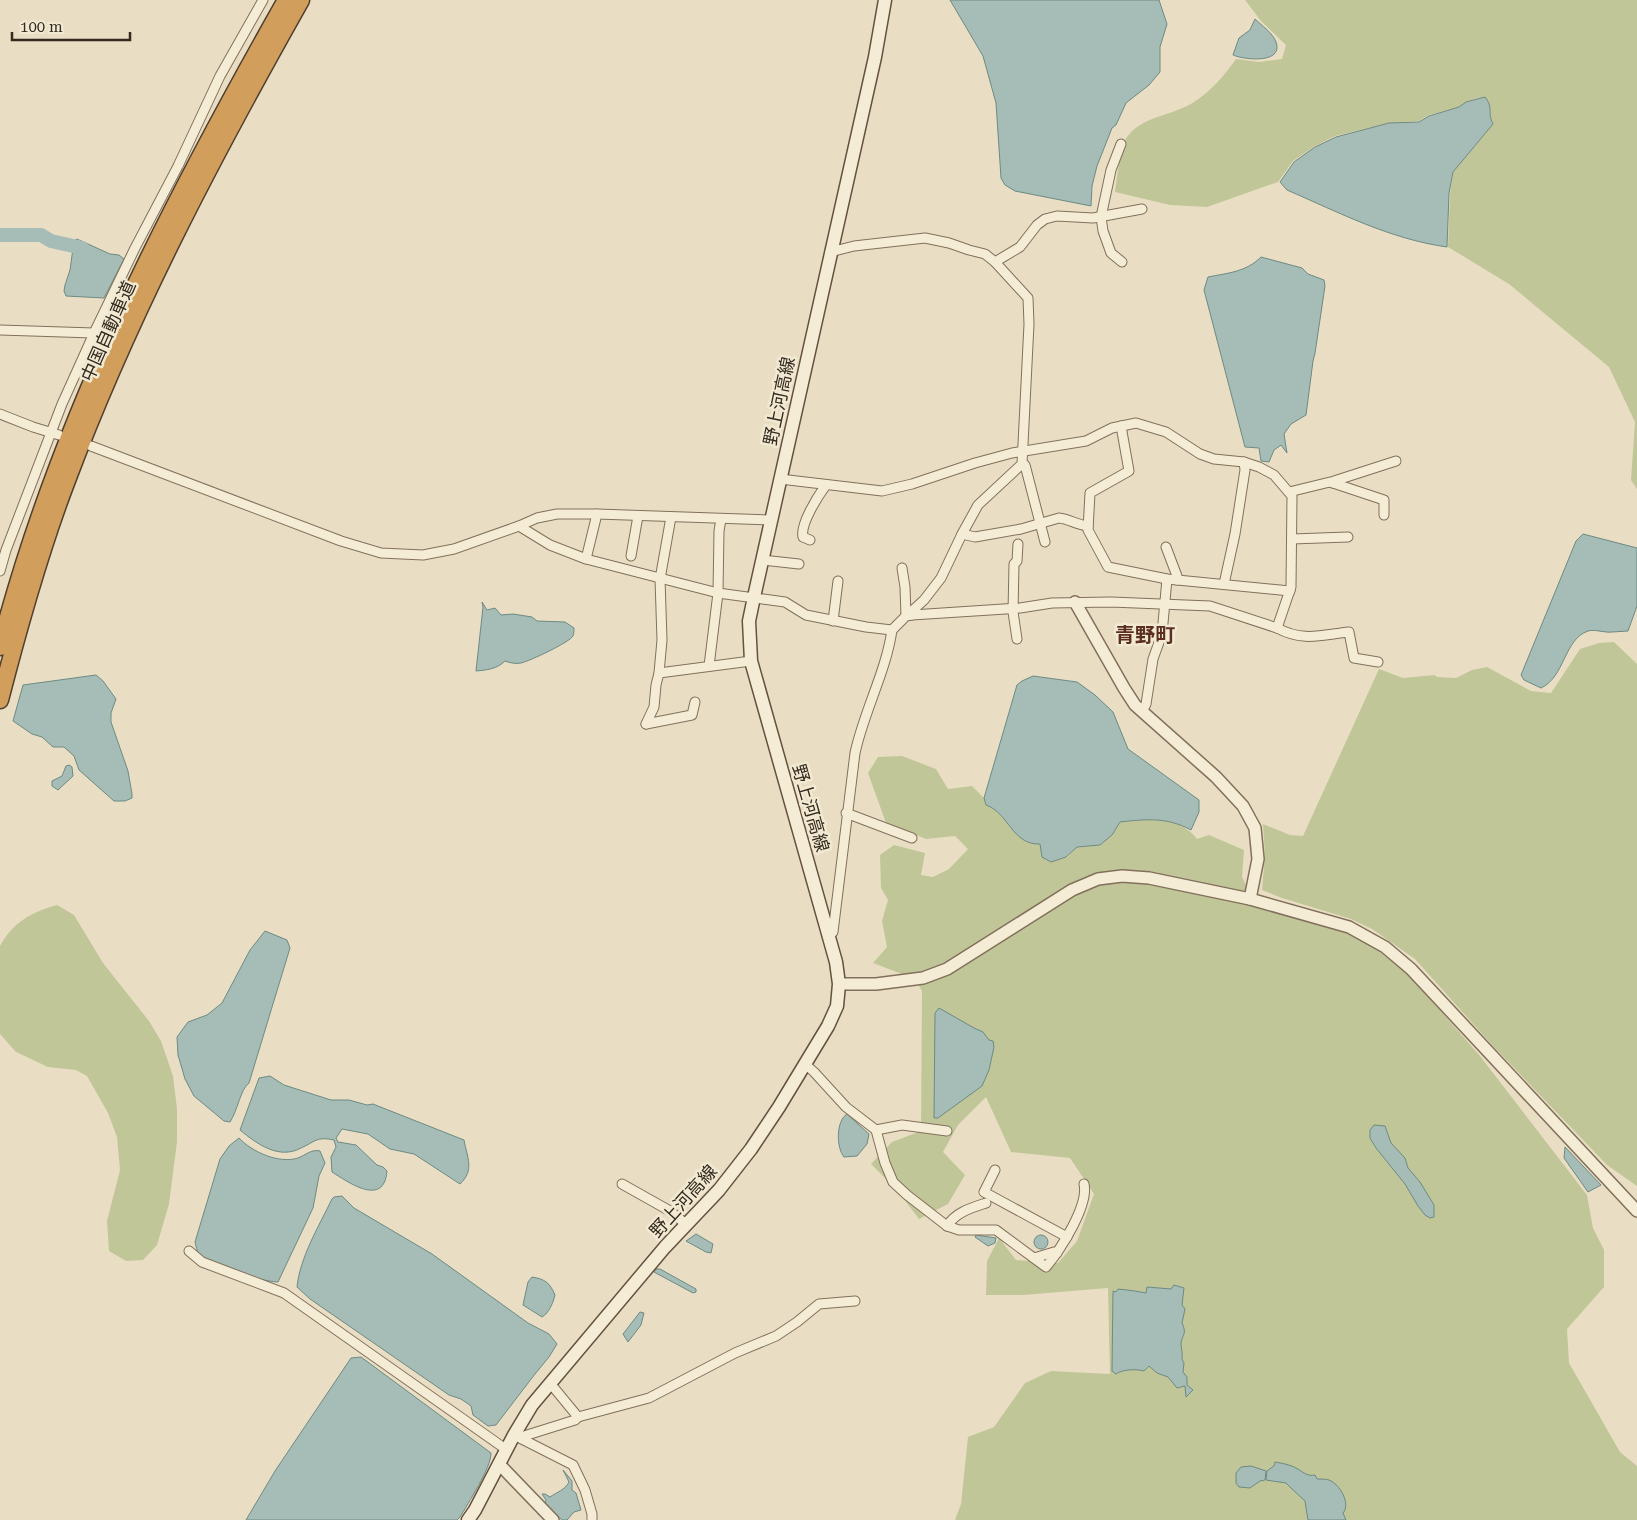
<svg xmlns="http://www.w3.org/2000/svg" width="1637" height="1520" viewBox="0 0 1637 1520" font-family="'Roboto Serif','Noto Sans JP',serif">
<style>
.green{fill:#c1c698}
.water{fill:#a5bdb6;stroke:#6d8a83}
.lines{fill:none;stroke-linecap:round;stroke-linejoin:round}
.river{stroke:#a5bdb6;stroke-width:14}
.minor-casing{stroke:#82705c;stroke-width:11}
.tertiary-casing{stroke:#82705c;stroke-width:14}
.secondary-casing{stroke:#64513f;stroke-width:15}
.motorway-casing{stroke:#503f30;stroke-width:19}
.minor{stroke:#f5ecd6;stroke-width:9}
.tertiary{stroke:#f5ecd6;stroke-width:11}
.secondary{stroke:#f5ecd6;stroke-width:12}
.motorway{stroke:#d19e5b;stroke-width:16}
.labels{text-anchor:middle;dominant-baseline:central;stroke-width:5;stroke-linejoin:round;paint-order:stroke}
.street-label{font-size:18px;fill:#33291e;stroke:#f2e9d2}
.quarter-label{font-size:20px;font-weight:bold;fill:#5c2e22;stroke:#f2e9d2}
</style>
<rect width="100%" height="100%" fill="#e9dec3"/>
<!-- green -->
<g class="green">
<path d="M1245,0H1637V489L1631,480L1635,422L1609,367L1509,284L1448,247L1450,193L1453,172L1493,124C1488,113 1494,108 1485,97L1475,99L1466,102L1459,107L1429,115L1419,121L1389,123L1335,136L1315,146L1293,161L1278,182L1207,207L1170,205L1115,192C1117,179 1120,147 1127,137C1143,115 1173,116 1194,102C1211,91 1224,76 1236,59L1259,62L1282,59L1286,45L1261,21Z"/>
<polygon points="1614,642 1637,664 1637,1186 1607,1165 1491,1044 1415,959 1372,929 1351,919 1282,898 1262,890 1265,856 1263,824 1290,835 1303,836 1379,669 1403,678 1434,675 1437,677 1456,678 1472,670 1487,667 1531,691 1551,693 1580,649 1599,643"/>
<path d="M902,756L936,769L948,789L972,786L984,798L986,805C1009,813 1013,845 1040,844L1042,857L1051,862L1067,857L1077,847L1100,845L1112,835L1120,822C1147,819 1179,815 1197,839L1209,835L1244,850L1242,877L1257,907L1349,934L1370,944L1410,976L1480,1056L1587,1195L1593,1228L1604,1250V1287L1567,1329L1569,1363L1620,1452L1637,1466V1520H955L961,1504L968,1437L994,1427L1025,1383L1051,1371L1110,1374L1108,1288L1023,1295H986L987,1261L999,1238L1016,1260L1058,1263L1077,1241L1094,1194L1070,1158L1011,1152L986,1097L958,1125L943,1152L965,1175L948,1204L919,1219L896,1189L871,1164L892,1142L921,1131L922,991L915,979L873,963L887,947L882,921L888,900L881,888L880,855L894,845L925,853L921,875L933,877L949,869L968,849L955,836L926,839L886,823L868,773L878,757Z"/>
<path d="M57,905L74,915L103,963L149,1021L161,1041L173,1076L177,1109V1142L169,1204L157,1245L143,1260L126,1261L109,1251L107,1221L120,1170L117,1137L108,1113L87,1076L76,1070L48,1067L16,1052L0,1034V946C13,922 32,912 57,905Z"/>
</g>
<!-- water -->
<g class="water">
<polygon points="950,0 1159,0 1167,24 1160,47 1160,72 1149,85 1126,103 1116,125 1112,128 1097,166 1092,186 1091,206 1015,191 1005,185 1001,178 996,103 983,56"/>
<path d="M1255,19C1261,25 1273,33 1276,42C1284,64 1244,60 1233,55L1239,38L1250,30Z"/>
<path d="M1485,97C1494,108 1487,113 1493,124L1453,172L1449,193L1447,247C1390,239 1340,213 1287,190L1280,182L1294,162L1315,147L1336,137L1389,123L1419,122L1429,116L1459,107L1466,102Z"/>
<polygon points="77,239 110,254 119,255 124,259 104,298 66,296 64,291 65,285 70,270 74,241"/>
<path d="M1261,257L1302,268L1308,274L1324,280L1325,286L1315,353L1313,361L1306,415L1291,424L1284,434L1287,453L1281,445L1274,450L1269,462L1261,461L1259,448L1245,447L1204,290L1208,277C1228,273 1246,272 1261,257Z"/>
<path d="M1583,534L1637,548V606L1628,631C1623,631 1617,632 1612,632C1605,633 1595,629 1588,631C1564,639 1565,677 1541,688L1524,680L1521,675L1576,541Z"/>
<path d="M482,602L487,610L495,608L501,615L513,614L532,617L537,621L565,622L574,628C574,630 574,633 573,636C570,642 530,661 521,663C516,664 510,663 505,661C497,669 487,670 476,671L483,607Z"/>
<polygon points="96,675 103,681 116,699 111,713 111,722 128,771 132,794 132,798 125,801 114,801 79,770 74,756 64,747 53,747 42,737 32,734 13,721 23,685"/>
<path d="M1033,676L1077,682L1095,695L1113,712L1128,749L1199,800V812L1191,830C1167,817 1147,819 1120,822L1112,835L1100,845L1077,847L1066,857L1051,862L1042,857L1040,844C1012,845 1009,813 986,805L984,798L1017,685L1022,681Z"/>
<polygon points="69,765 72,767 73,776 58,790 52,786 52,781 62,776 66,766"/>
<path d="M265,931L287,940L290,948L249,1083C240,1090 238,1110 230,1122L224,1121L194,1096L185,1079L178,1055L177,1037L188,1022L207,1015L222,1003L250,950Z"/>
<polygon points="939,1008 974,1028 983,1032 989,1040 993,1041 994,1047 989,1070 982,1086 938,1118 934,1118 935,1013"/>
<path d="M270,1076L284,1085L331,1100H349L367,1105L373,1104L464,1140C467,1157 475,1170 460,1184L414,1154L390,1149L368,1134L342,1129L336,1138L338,1142L356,1145L377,1165L383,1167L387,1171C384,1208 348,1182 332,1172L331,1157L336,1147L334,1140C316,1136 315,1142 301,1148C279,1160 257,1144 240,1130L259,1078Z"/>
<path d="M847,1114L869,1134L867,1144L857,1156L844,1157C836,1147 836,1121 847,1114Z"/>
<polygon points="1374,1125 1385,1126 1391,1143 1405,1158 1408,1168 1420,1182 1434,1205 1434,1217 1430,1218 1425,1215 1418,1206 1405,1184 1376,1148 1370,1138 1370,1130"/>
<path d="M239,1138C252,1152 279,1164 298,1158C306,1155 311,1149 320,1151L325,1163L319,1176L313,1208L278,1282C263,1282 208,1265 199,1254C197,1251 196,1246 195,1242L220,1159L229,1146Z"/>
<polygon points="1565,1147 1601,1185 1588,1192 1564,1158"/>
<path d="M342,1196L354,1208L432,1254L528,1323L549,1334L557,1344L549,1357L535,1374L496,1425L488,1426L473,1415L471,1406L461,1399L449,1395L310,1299L297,1287C300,1257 319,1226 332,1199L334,1197Z"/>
<polygon points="696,1234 713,1244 711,1253 706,1252 686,1241"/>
<circle cx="1041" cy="1242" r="7"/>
<polygon points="976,1235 996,1238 995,1243 988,1246 975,1237"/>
<polygon points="656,1269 660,1269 696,1289 696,1292 693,1293 654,1272"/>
<path d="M532,1277C545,1279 550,1283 555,1295C553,1303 549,1313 542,1317L523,1305L528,1282Z"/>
<path d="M1174,1285L1184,1288L1182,1305L1185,1309L1182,1323C1187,1334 1183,1333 1181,1343C1181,1348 1183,1353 1182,1359L1184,1363L1183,1372L1187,1377V1385L1193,1390L1186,1397L1185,1386L1177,1388L1168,1377L1157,1373L1149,1366L1144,1371C1137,1369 1123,1369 1116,1374L1112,1371L1113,1291L1116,1292L1118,1289C1128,1290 1136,1291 1146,1293L1147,1287L1171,1289Z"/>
<polygon points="640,1312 644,1313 641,1325 628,1342 623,1334"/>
<path d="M361,1357L491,1453C492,1466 467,1505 460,1517L457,1520H246L275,1471L351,1358Z"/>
<path d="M1275,1462C1281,1463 1291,1465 1296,1468C1302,1471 1307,1477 1315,1475L1317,1479C1321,1479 1326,1479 1329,1480C1340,1484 1351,1504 1343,1513L1346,1520H1308L1305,1501L1291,1488L1286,1483L1266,1480L1267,1471L1274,1466Z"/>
<polygon points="1251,1466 1266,1471 1265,1480 1260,1481 1250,1488 1239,1487 1236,1483 1236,1473 1241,1467"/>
<path d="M563,1470L572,1481V1490L576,1493L581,1510L574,1512L567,1520H562L545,1504L546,1500L542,1494H545L550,1497C557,1492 565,1490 569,1482Z"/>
</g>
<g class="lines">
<!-- river -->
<polyline class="river" points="0,235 41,235 51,241 82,248"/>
<!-- minor casing -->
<g class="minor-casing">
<g id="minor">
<polyline points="1121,144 1111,170 1101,217 1103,231 1111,253 1122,262"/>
<polyline points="830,252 854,246 925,238 949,243 969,250 985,254 995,262 1028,298 1029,324 1022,464 978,505 962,534 941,578 924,600 912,611 912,615"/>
<polyline points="995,262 1020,247 1037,225 1045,219 1057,216 1093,218 1142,209"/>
<polyline points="0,330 94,333"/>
<polyline points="0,414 33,427 59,435"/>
<polyline points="1121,426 1129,471 1090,493 1088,530 1108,567 1167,579 1290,591"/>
<polyline points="91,446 341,541 381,553 423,555 454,549 519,526 537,518 557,514 597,514 770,520"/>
<polyline points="1022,464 1025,465 1045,542"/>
<polyline points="1333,483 1334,481 1396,461"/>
<polyline points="1289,492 1330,482 1384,500 1384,515"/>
<polyline points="519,526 550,545 586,559 718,593 785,602 806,615 866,627 892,630 906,616 912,615 1020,608 1052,603 1111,602 1210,606 1277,628 1291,587 1292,496 1274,475 1259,467 1244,462 1214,459 1200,454 1166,432 1136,423 1112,428 1086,441 1012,453 975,463 912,484 882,491 780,479"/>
<path d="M962,534L975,537L1021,529L1059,518C1069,519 1077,525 1088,526"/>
<polyline points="1292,539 1348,537"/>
<path d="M810,540L803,537C800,524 818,496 826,485"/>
<polyline points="1166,547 1177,576 1177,580"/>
<polyline points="631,556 638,516"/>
<polyline points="586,559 597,514"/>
<polyline points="762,560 799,564"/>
<polyline points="902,568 905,587 906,616"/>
<polyline points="0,571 6,550 62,404 95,331 135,248 178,166 220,76 263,0"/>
<polyline points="1224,584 1235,534 1245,470 1244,462"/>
<polyline points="833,621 838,581"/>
<path d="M1277,628C1303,642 1321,635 1349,632L1354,658L1378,662"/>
<polyline points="1017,639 1013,612 1014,564 1017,561 1018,544"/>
<polyline points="709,666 718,593 719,531 721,519"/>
<polyline points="659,673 751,661"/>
<polyline points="1142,712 1146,704 1153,659 1162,634 1167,579"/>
<polyline points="646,724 654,707 656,685 659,673 662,640 660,579 671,517"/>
<polyline points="646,724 692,715 695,702"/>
<polyline points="846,813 912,838"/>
<path d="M828,936L833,932L855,753C864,711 886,672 892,630"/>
<path d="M805,1064L814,1072L846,1107L876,1130L885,1163L893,1182L907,1195L947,1226L959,1230H996L1046,1267C1060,1250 1089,1206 1084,1184"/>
<polyline points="876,1130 902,1125 947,1131"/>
<polyline points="995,1170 984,1192 1067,1237"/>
<polyline points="622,1184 670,1211 687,1225"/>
<path d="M947,1226C956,1212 971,1208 986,1203"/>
<polyline points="189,1251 202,1262 284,1293 507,1450"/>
<polyline points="1034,1258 1054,1252 1057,1253"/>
<polyline points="550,1383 578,1417 649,1398 735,1353 776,1336 797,1322 819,1304 855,1301"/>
<polyline points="514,1435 573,1465 585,1490 592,1514 592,1520"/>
<polyline points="522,1439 524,1436 575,1420 578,1417"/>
</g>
</g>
<!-- tertiary casing -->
<g class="tertiary-casing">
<g id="tertiary">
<polyline points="1075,602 1124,688 1135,705 1216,777 1243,806 1255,828 1258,859 1250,899"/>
<polyline points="839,984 876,984 923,978 947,969 1072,890 1098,879 1122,876 1149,878 1250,899 1349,927 1385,947 1411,969 1637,1211"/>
<polyline points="499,1464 553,1520"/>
</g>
</g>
<!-- secondary casing -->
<g class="secondary-casing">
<polyline id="secondary" points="468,1520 475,1510 514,1435 532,1405 665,1247 719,1190 751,1149 779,1107 828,1026 837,1006 839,984 836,962 751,661 749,621 754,597 875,57 885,0"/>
</g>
<!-- motorway casing -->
<g class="motorway-casing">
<g id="motorway">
<path d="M0,647C59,418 170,205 286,0"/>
<path d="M0,700C19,626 39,554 66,483C129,315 213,156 301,0"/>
</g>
</g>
<!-- minor -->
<use href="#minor" class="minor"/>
<!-- tertiary -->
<use href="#tertiary" class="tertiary"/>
<!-- secondary -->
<use href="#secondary" class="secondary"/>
<!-- motorway -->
<use href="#motorway" class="motorway"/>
</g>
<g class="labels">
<!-- street labels -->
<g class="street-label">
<text transform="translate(108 331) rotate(-66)">中国自動車道</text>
<text transform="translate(779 401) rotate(-78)">野上河高線</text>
<text transform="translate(811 808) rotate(74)">野上河高線</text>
<text transform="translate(683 1201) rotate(-48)">野上河高線</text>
</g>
<!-- quarter labels -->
<g class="quarter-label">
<text x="1145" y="635">青野町</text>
</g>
</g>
<!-- scale -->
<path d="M12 32v8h118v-8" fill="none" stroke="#33291e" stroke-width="2.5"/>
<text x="20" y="32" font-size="15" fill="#33291e" stroke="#f2e9d2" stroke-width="4" paint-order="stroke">100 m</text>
</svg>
